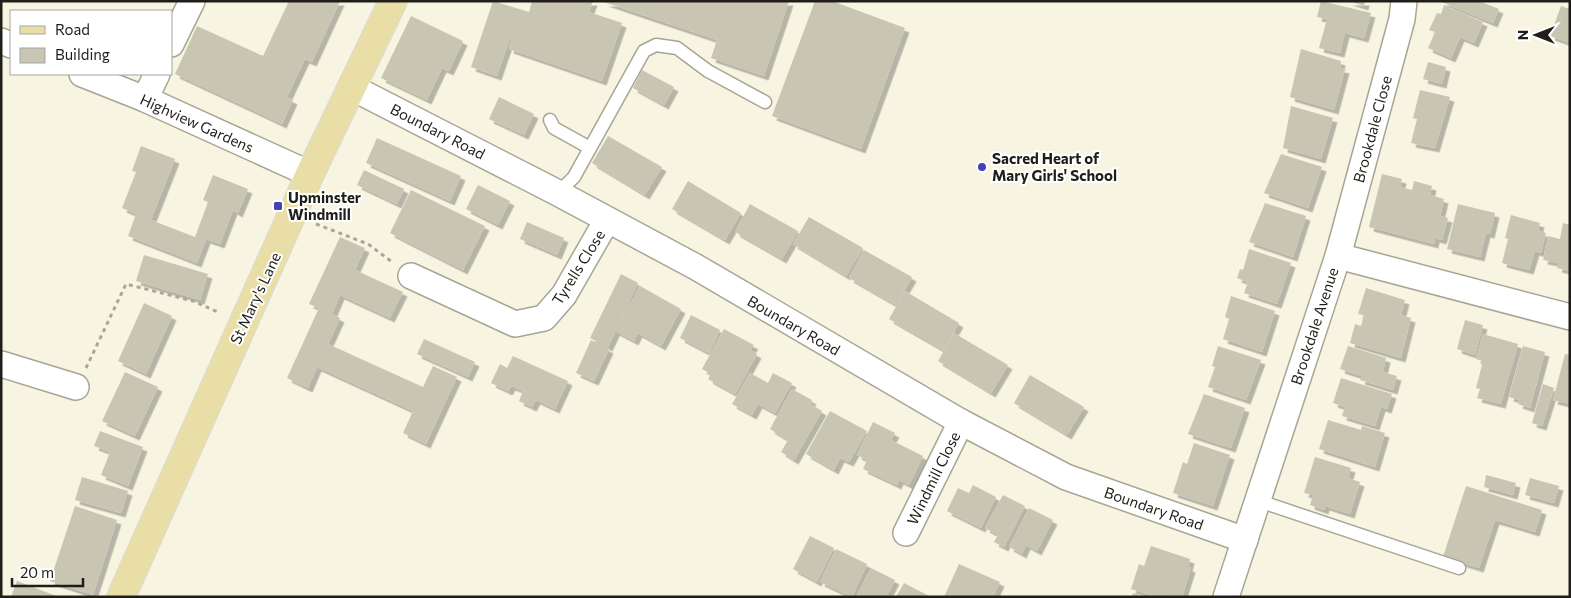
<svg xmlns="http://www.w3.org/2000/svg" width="1571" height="598" viewBox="0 0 1571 598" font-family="Commissioner,sans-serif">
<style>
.building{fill:#c8c5b3;filter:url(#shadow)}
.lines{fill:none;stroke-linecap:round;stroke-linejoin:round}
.service-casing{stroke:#a8a594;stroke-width:15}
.minor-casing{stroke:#a8a594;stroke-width:28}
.primary-casing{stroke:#dbdbda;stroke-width:30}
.path{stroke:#a9a799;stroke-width:3;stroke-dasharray:4 4;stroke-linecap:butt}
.service{stroke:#fff;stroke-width:12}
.minor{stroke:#fff;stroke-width:25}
.primary{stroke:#e9dfa6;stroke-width:28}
.poi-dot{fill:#4840b7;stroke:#fff;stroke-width:2}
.labels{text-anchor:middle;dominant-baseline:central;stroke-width:4;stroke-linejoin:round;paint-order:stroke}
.street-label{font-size:15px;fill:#1f1e18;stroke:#fff}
.poi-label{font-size:15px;font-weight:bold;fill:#1f1e18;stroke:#fff;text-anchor:start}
</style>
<defs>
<filter id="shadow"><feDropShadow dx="4.5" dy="4.5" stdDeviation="0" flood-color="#0004"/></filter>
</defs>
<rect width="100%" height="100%" fill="#f7f5e2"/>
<!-- building -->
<g class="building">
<polygon points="289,1 340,1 312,62 305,59 287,97 293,100 282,124 175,74 197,26 263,56"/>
<polygon points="493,1 529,12 532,1 593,1 589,12 622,23 602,81 509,49 512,38 510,38 497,76 471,67"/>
<polygon points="789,1 764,76 711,58 717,40 604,2"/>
<polygon points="815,1 832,1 905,28 861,149 772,116"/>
<polygon points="1321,1 1371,13 1364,38 1345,33 1340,53 1319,48 1327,19 1317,17"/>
<polygon points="1348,1 1365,1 1364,6"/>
<polygon points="1439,1 1479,1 1499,9 1493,23"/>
<polygon points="1444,5 1483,22 1474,43 1460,37 1451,58 1428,48 1435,32 1429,30 1437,13 1441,14"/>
<polygon points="1561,6 1570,9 1570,43 1550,36"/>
<polygon points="411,16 463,41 449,71 442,68 427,100 381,78"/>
<polygon points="1301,49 1341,61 1340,68 1345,69 1334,110 1290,97"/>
<polygon points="1428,62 1446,67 1442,84 1423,79"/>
<polygon points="642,70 674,87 664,105 633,88"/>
<polygon points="1420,90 1450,97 1435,148 1411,143 1417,119 1413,118"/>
<polygon points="499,97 534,114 524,135 489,119"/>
<polygon points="1291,106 1333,118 1321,159 1283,148"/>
<polygon points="608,136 662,167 645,195 592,163"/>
<polygon points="377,138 461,176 450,201 366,163"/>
<polygon points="141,146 175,159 151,220 195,237 208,202 203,200 213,175 248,189 238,213 233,210 220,244 206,239 197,263 128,236 136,214 122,208 136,172 132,171"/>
<polygon points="1281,154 1322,167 1308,208 1264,193"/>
<polygon points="364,170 404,189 397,204 357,185"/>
<polygon points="1382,174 1402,179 1400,187 1412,190 1414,181 1432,186 1430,195 1444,199 1440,216 1448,218 1442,240 1435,238 1434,244 1369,227"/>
<polygon points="688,181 741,213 725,240 672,209"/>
<polygon points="478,185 510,201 498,225 466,209"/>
<polygon points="411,190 485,226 463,270 390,233"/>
<polygon points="1265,203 1306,216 1293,257 1249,242"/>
<polygon points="750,204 798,231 782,259 735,232"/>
<polygon points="1458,204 1495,213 1490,234 1486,233 1480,257 1447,249"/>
<polygon points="1511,215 1540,223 1538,231 1546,233 1541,253 1535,251 1529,270 1502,263 1508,239 1505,238"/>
<polygon points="809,217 863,248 846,276 793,244"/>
<polygon points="527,222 564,238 557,255 520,239"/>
<polygon points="1563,223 1570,225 1570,271 1557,268 1559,263 1543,260 1548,236 1560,239"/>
<polygon points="340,237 365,248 355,270 403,292 390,318 340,295 332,314 340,318 328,344 423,387 433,366 457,377 426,444 403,433 413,411 317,367 308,388 287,378 319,308 309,304"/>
<polygon points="1249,249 1291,263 1277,304 1244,293 1248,282 1237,278 1240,269 1243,270"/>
<polygon points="864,250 912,277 896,305 849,278"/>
<polygon points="144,255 208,274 200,300 136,281"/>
<polygon points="621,274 638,283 608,347 590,338"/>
<polygon points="640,286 681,309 661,346 638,333 634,341 615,331"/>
<polygon points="1366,288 1405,300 1401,315 1411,318 1401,358 1350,343 1355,324 1361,326 1364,315 1358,314"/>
<polygon points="905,291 959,323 943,350 889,319"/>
<polygon points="1231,296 1275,311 1262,352 1223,339 1229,319 1225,317"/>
<polygon points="144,303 172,316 146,374 118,361"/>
<polygon points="691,315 720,330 709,353 680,338"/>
<polygon points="1465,320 1483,325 1475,355 1457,349"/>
<polygon points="724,329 754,345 750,350 757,354 735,394 708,379 711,374 702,369"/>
<polygon points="954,333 1008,365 991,393 938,361"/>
<polygon points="1483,334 1518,344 1501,404 1477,398 1480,389 1476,388 1483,361 1476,359"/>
<polygon points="424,339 475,362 468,377 417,354"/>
<polygon points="591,340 609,349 594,381 576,373"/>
<polygon points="1218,346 1261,360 1246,400 1208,387 1215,367 1212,366"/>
<polygon points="1348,346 1386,358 1383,372 1397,376 1393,390 1360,380 1362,376 1340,369"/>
<polygon points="1523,346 1545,352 1530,408 1518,404 1520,400 1509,397"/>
<polygon points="1565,354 1570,355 1570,404 1553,400"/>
<polygon points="513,356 568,381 555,409 536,400 532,407 519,401 523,391 511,386 508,391 491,383 500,364 507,368"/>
<polygon points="125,372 158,387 135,436 102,421"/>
<polygon points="750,373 768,383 773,373 792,383 775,413 758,404 752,415 732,404"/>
<polygon points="1030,375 1084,407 1067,435 1014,403"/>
<polygon points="1341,378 1392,394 1387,409 1381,407 1375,426 1342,416 1345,407 1333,403"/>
<polygon points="1543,384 1554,388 1542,426 1532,423"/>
<polygon points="792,389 812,400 810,404 822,411 794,460 781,452 788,440 770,429"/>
<polygon points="1204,394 1245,408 1231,448 1188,434"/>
<polygon points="830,411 867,431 849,462 840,458 834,470 806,454"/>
<polygon points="1328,420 1361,430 1362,426 1385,433 1375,467 1319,449"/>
<polygon points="873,422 895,433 891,440 923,456 909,485 899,480 897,485 863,469 867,460 857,455"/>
<polygon points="100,431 143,447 128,486 101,475 110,452 94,446"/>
<polygon points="1194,443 1230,455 1213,506 1173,493 1183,462 1187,464"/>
<polygon points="1315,457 1351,468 1348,478 1360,482 1350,514 1325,506 1324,510 1310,505 1313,495 1304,493"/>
<polygon points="1486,475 1516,483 1513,495 1484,487"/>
<polygon points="82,477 128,491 121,513 75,500"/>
<polygon points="1530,478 1559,486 1554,503 1525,495"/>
<polygon points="973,485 996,497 981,528 947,511 958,488 969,493"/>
<polygon points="1466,486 1542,510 1535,532 1495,520 1479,568 1443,557"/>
<polygon points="1003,495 1025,506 1004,547 994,542 998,535 985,528"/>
<polygon points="75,506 117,520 93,595 50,581"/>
<polygon points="1029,508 1053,520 1037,551 1026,545 1022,554 1009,547"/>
<polygon points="810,536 834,548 817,582 793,569"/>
<polygon points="1151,546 1190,559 1188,567 1191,568 1182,597 1157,594 1156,597 1131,589 1139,564 1144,566"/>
<polygon points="836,549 867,564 852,597 820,582"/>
<polygon points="959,564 1000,582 993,597 944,597"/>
<polygon points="871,568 895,580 887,595 891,597 856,597"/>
<polygon points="17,581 59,597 11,597"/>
<polygon points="904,583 931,597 896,597"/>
<polygon points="1133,593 1144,596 1144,597 1132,597"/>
</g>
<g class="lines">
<!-- service casing -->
<g class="service-casing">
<g id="service">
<polyline points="550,120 554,128 590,148"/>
<polyline points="558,193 574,177 644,51 656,45 677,48 708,71 765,102"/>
<polyline points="1256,500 1459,568"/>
</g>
</g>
<!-- minor casing -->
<g class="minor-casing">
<g id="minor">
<polyline points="1,41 11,45"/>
<polyline points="171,44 192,1"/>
<polyline points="82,74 145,99 310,174"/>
<polyline points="353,88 558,193 696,267 961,422 1066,477 1245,540"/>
<polyline points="145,99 157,74"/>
<polyline points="1338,256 1570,317"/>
<polyline points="411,276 515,324 544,318 564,295 607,220"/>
<polyline points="1,364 76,387"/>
<polyline points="906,533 961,422"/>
<polyline points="1226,597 1338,256 1402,19 1404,1"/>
</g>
</g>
<!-- primary casing -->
<g class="primary-casing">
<polyline id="primary" points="121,597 310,174 393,1"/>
</g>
<!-- path -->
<g class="path">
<polyline points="316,224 368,244 392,262"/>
<polyline points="86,368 126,284 193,301 220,313"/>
</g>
<!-- service -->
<use href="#service" class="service"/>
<!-- minor -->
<use href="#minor" class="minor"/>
<!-- primary -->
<use href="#primary" class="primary"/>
</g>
<!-- markers -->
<g class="poi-dot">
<circle cx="982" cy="167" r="5"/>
<rect x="273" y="201" width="10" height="10" rx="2.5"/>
</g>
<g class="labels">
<!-- street labels -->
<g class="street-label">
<text transform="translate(197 123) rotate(24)">Highview Gardens</text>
<text transform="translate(1372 129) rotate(-75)">Brookdale Close</text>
<text transform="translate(438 131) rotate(27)">Boundary Road</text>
<text transform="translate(578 267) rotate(-58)">Tyrells Close</text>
<text transform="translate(255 298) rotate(-65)">St Mary's Lane</text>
<text transform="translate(794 325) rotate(30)">Boundary Road</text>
<text transform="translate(1314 326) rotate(-72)">Brookdale Avenue</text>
<text transform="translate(933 478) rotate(-64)">Windmill Close</text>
<text transform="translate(1154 508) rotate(19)">Boundary Road</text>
</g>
<!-- poi labels -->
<g class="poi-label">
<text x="992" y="158">Sacred Heart of<tspan x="992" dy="17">Mary Girls' School</tspan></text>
<text x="288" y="197">Upminster<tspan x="288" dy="17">Windmill</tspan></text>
</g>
</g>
<!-- border -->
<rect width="1571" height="598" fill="none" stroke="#1f1e18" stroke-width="5"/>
<!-- legend -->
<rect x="10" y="10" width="162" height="65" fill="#ffffff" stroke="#a5a5a3"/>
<rect x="20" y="26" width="25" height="8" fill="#e9dfa6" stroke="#a5a5a3"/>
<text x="55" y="35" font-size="15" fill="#1f1e18">Road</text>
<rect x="20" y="48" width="25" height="15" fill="#c8c5b3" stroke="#a5a5a3"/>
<text x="55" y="60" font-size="15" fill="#1f1e18">Building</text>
<!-- north arrow -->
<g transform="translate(1536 35) rotate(270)" stroke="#ffffff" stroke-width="4" paint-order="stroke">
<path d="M0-4L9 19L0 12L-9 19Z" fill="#1f1e18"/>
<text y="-8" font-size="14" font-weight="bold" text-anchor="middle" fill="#1f1e18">N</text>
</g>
<!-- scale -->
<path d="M12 578v8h71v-8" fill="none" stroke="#1f1e18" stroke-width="2.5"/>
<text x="20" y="578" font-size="15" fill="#1f1e18" stroke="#ffffff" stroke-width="4" paint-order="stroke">20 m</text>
</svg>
